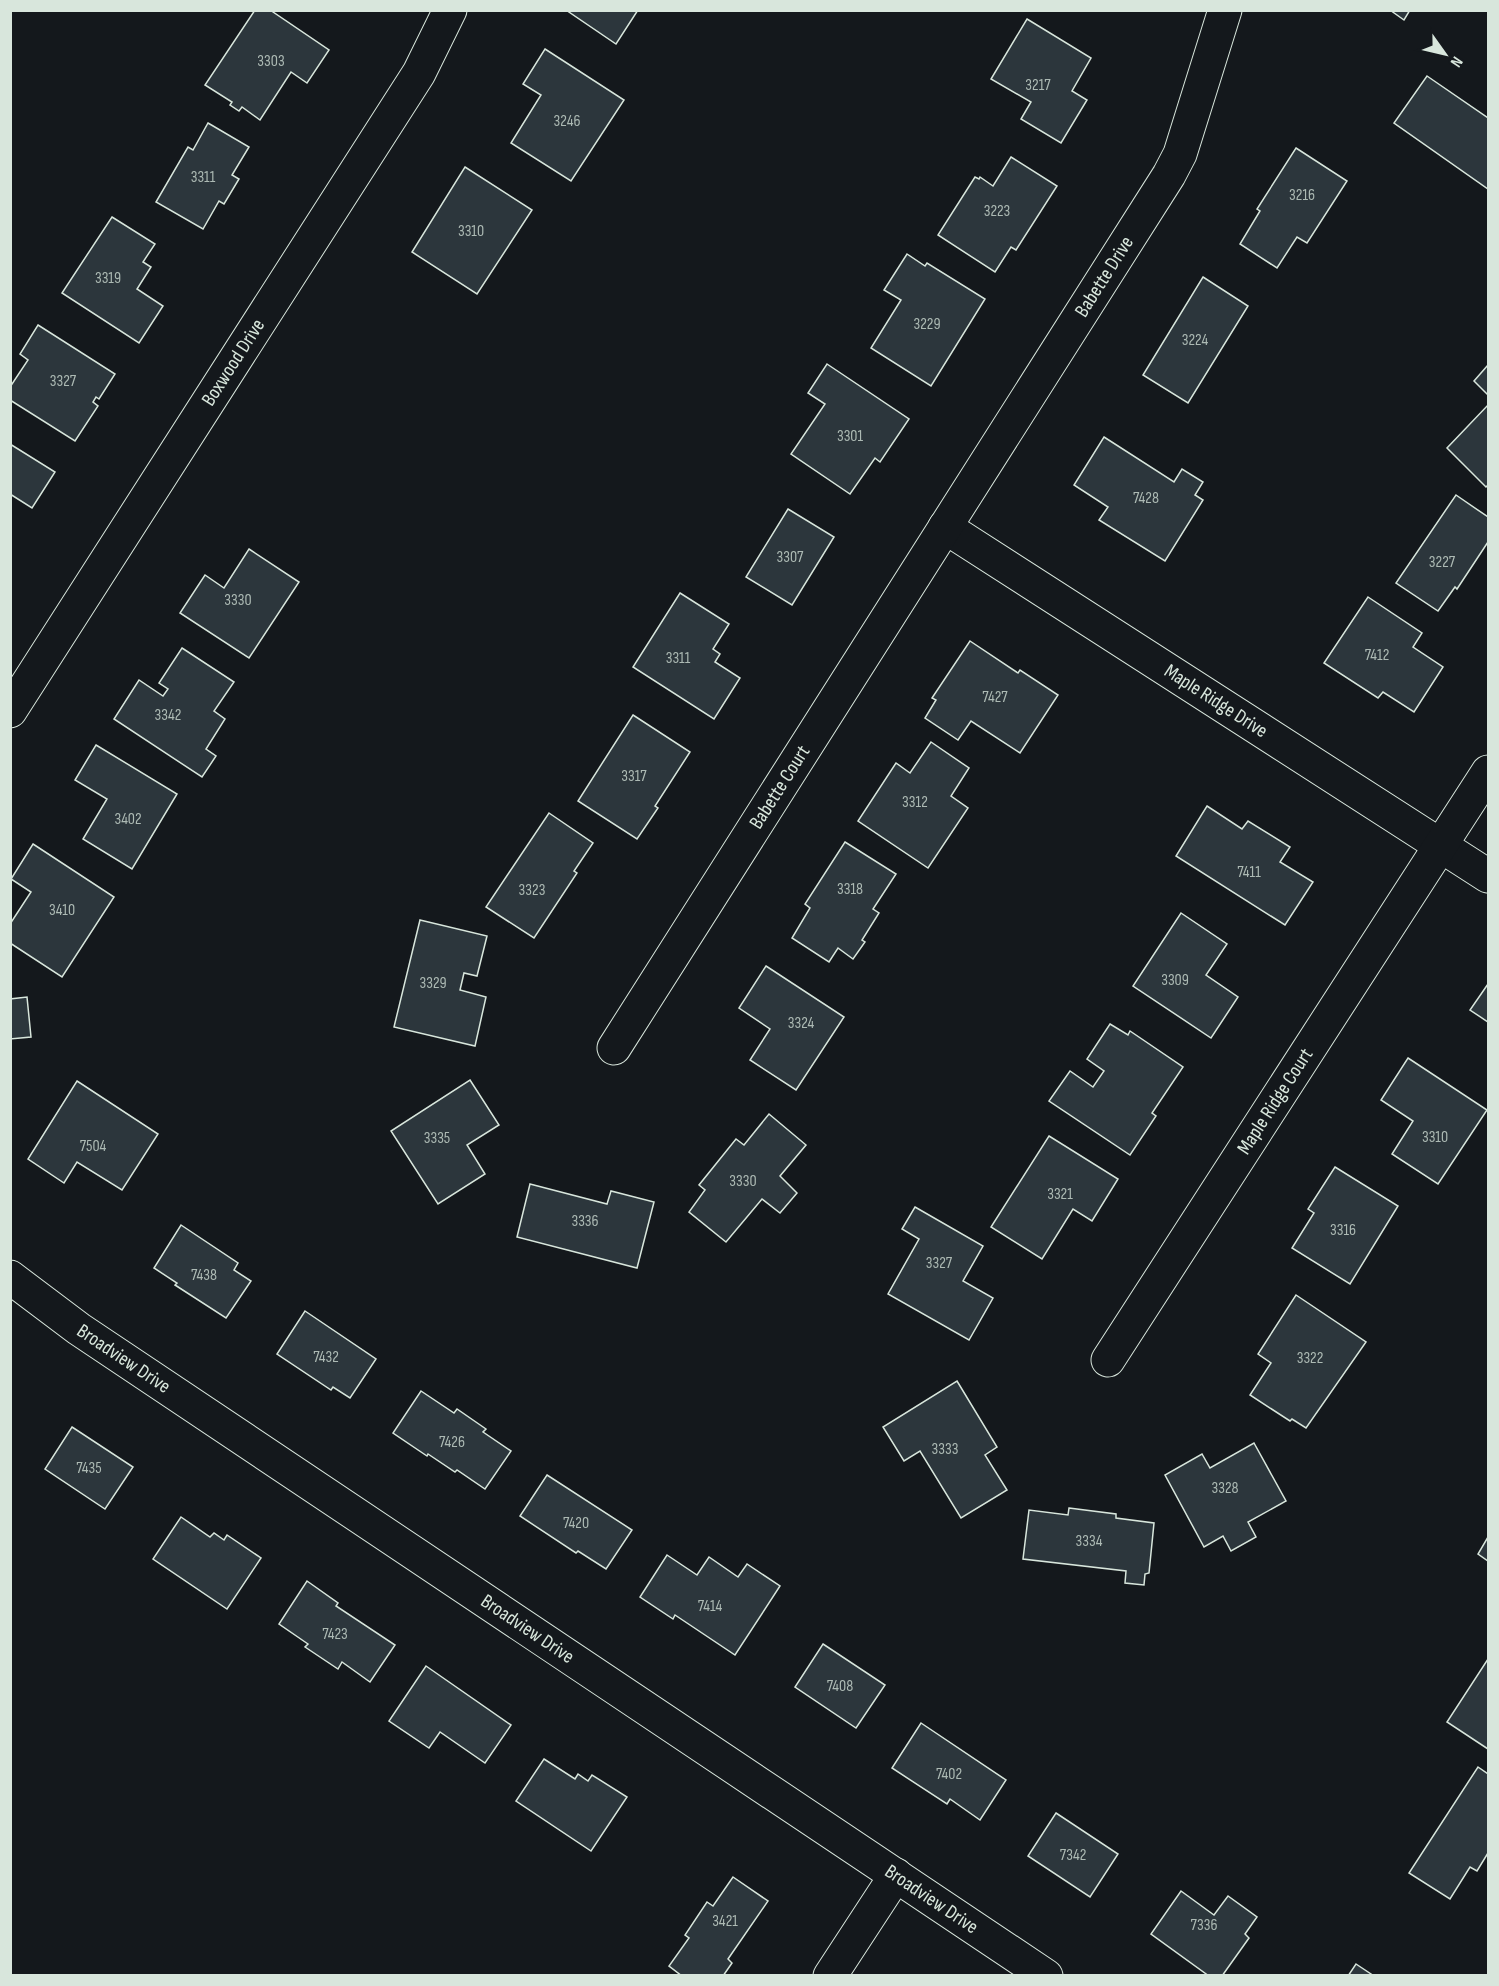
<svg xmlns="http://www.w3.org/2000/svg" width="1499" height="1986" viewBox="0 0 1499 1986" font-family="'Sofia Sans Condensed',sans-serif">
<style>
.building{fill:#2c363c;stroke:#d8e6dc;stroke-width:1.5}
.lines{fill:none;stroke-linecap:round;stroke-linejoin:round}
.street-casing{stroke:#d8e6dc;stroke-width:35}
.street{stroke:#14181c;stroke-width:33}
.labels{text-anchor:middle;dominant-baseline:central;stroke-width:4.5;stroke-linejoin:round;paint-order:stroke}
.number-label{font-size:16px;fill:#adbab4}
.street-label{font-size:20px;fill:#d8e6dc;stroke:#14181c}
</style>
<rect width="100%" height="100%" fill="#14181c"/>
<!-- building -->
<g class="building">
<polygon points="255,10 270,10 329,50 307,83 291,72 260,120 242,107 239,111 230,105 232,102 205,85"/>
<polygon points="566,10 638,10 616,44"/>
<polygon points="1390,10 1410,10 1404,20"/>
<polygon points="1027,19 1091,58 1072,91 1087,100 1061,143 1021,119 1031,102 991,79"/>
<polygon points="545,49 624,100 571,181 511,143 541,95 523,84"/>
<polygon points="1427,76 1488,118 1488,189 1394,123"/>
<polygon points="208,123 249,147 232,175 239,179 224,204 219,201 203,229 156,202 188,147 193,150"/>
<polygon points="1296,148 1347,181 1307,243 1297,237 1277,268 1240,244 1260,211 1257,209"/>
<polygon points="1011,157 1057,186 1016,250 1011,247 995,272 938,235 975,177 979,179 980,177 993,186"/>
<polygon points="465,167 532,210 477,294 412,252"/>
<polygon points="112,217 155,244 143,262 151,267 137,289 163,306 139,343 62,293"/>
<polygon points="907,254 925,266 927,263 985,299 931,386 871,348 901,300 884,290"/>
<polygon points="1203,277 1248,306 1188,403 1143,375"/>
<polygon points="38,325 115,374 99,399 96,397 93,402 98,406 75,441 10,400 10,387 28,360 20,354"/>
<polygon points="827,364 909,419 880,462 875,458 850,494 791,454 825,404 808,393"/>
<polygon points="1488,365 1488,395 1474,381"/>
<polygon points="1488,405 1488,485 1486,487 1447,448"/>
<polygon points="1104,437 1174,482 1182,469 1203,482 1195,495 1203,500 1165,561 1099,520 1108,507 1074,485"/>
<polygon points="10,444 55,472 32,508 10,494"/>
<polygon points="1456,495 1488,517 1488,542 1457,589 1455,587 1438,611 1396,583"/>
<polygon points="788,509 834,537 792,605 746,577"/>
<polygon points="249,549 299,582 249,658 180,613 205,575 224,588"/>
<polygon points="680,593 729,624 713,649 720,654 715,662 740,678 714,719 633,667"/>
<polygon points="1368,597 1422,633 1413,647 1443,667 1414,712 1383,692 1378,698 1324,663"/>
<polygon points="970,641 1018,673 1020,670 1058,695 1020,753 971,721 958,740 925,718 936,700 932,698"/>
<polygon points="182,648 234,682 214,711 225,719 206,749 216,756 202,777 114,719 139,680 163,696 168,689 159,683"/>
<polygon points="633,715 690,752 655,806 658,808 637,839 578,801"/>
<polygon points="931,742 969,768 951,796 968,808 928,868 858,821 896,763 910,773"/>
<polygon points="96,745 177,794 132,869 83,839 107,799 75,780"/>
<polygon points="1207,806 1242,829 1248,821 1290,847 1280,862 1313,882 1285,925 1176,856"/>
<polygon points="549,813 593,843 574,871 577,873 534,938 486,907"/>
<polygon points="845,842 896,874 873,909 879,913 862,940 865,942 853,959 838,948 829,962 792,938 810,908 805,904"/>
<polygon points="33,844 114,897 62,977 10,943 10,924 31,892 11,879"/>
<polygon points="1181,913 1227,944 1206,975 1238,997 1211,1038 1133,986"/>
<polygon points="420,920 487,936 477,976 464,973 460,990 486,997 475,1046 394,1027"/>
<polygon points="766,966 844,1017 796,1090 750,1060 770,1029 739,1008"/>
<polygon points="1488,984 1488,1022 1470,1010"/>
<polygon points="27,997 31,1037 10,1039 10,999"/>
<polygon points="1110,1024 1128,1035 1130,1031 1183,1067 1152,1113 1156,1116 1130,1155 1049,1101 1070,1071 1093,1087 1104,1071 1087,1059"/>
<polygon points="1408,1058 1487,1110 1438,1184 1392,1154 1413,1121 1381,1100"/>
<polygon points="470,1080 499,1125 467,1145 485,1174 438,1204 391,1131"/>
<polygon points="77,1081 158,1134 122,1190 77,1162 64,1183 28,1159"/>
<polygon points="769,1114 806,1145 780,1176 797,1193 780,1213 762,1199 726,1242 689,1212 705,1190 699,1185 736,1139 744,1145"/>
<polygon points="1049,1136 1118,1179 1092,1221 1073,1209 1042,1259 991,1227"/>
<polygon points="1335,1167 1398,1206 1350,1284 1292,1248 1314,1213 1308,1209"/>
<polygon points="530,1184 607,1204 611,1191 654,1202 637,1268 517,1237"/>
<polygon points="915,1207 983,1246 963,1281 993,1298 969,1340 888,1294 919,1239 902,1229"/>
<polygon points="181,1225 238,1263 234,1270 251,1281 226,1318 175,1285 177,1283 154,1268"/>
<polygon points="1296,1295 1366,1342 1306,1428 1292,1419 1290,1421 1250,1395 1271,1363 1258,1354"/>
<polygon points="305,1311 376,1359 350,1398 333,1387 331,1390 277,1354"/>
<polygon points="957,1381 997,1447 985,1455 1007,1490 961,1518 920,1451 904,1461 883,1427"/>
<polygon points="421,1391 454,1413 457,1409 486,1429 483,1432 511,1451 485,1489 457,1470 455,1472 428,1454 427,1456 393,1433"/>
<polygon points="72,1427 133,1467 105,1509 45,1469"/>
<polygon points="1254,1443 1286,1501 1248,1522 1256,1537 1231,1551 1223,1536 1204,1547 1165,1475 1202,1454 1210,1468"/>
<polygon points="547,1475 632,1530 606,1569 578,1551 576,1553 520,1516"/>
<polygon points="1069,1508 1116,1514 1116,1518 1154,1523 1149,1573 1145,1574 1144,1585 1125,1583 1126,1571 1023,1559 1029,1510 1068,1515"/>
<polygon points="181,1517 210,1537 214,1533 224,1540 227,1535 261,1558 227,1609 153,1559"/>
<polygon points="1488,1537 1488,1561 1478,1554"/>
<polygon points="667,1555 697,1575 709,1557 738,1577 747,1564 780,1586 735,1655 675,1615 673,1619 640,1597"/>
<polygon points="307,1581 338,1603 336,1606 395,1645 370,1682 342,1662 338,1669 305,1647 308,1644 279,1624"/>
<polygon points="823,1644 885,1685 856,1728 795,1687"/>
<polygon points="1488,1659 1488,1749 1447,1722"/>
<polygon points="426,1666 511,1725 485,1763 440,1732 429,1748 389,1721"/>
<polygon points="921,1723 1006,1780 980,1820 950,1799 947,1804 892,1768"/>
<polygon points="544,1759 575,1779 578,1774 588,1781 592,1775 627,1797 591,1851 516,1801"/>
<polygon points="1478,1767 1488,1774 1488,1853 1477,1871 1470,1867 1450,1899 1409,1873"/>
<polygon points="1056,1813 1118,1854 1090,1897 1028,1856"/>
<polygon points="733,1877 768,1901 728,1959 732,1963 723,1976 682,1976 669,1966 689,1938 685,1935 707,1902 713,1906"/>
<polygon points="1181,1891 1214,1915 1228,1896 1257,1917 1245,1934 1249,1938 1222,1976 1209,1976 1151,1934"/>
<polygon points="1356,1964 1374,1976 1348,1976"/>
</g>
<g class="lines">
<!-- street casing -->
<g class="street-casing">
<g id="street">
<path id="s1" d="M945,527L1488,876"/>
<path id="s2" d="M10,711L419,73L450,10"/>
<path id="s3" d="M614,1048L1169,175L1180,154L1225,10"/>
<path id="s4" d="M10,1277L79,1329L1046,1976"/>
<path id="s5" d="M1108,1360L1488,772"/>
<polyline points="830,1976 896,1875"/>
</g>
</g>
<!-- street -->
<use href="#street" class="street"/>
</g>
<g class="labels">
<!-- number labels -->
<g class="number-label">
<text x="271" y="61">3303</text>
<text x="1038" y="85">3217</text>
<text x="567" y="121">3246</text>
<text x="203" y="177">3311</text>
<text x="1302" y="195">3216</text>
<text x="997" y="211">3223</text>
<text x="471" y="231">3310</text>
<text x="108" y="278">3319</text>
<text x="927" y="324">3229</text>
<text x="1195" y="340">3224</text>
<text x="63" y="381">3327</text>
<text x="850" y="436">3301</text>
<text x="1146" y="498">7428</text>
<text x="790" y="557">3307</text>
<text x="1442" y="562">3227</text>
<text x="238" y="600">3330</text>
<text x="1377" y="655">7412</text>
<text x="678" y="658">3311</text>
<text x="995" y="697">7427</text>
<text x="168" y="715">3342</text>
<text x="634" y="776">3317</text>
<text x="915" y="802">3312</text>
<text x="128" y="819">3402</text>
<text x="1249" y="872">7411</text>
<text x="850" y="889">3318</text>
<text x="532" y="890">3323</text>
<text x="62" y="910">3410</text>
<text x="1175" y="980">3309</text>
<text x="433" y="983">3329</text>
<text x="801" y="1023">3324</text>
<text x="1435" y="1137">3310</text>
<text x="437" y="1138">3335</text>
<text x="93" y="1146">7504</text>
<text x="743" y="1181">3330</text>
<text x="1060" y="1194">3321</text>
<text x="585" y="1221">3336</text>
<text x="1343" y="1230">3316</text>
<text x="939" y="1263">3327</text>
<text x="204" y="1275">7438</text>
<text x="326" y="1357">7432</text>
<text x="1310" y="1358">3322</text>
<text x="452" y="1442">7426</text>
<text x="945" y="1449">3333</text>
<text x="89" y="1468">7435</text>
<text x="1225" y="1488">3328</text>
<text x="576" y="1523">7420</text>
<text x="1089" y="1541">3334</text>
<text x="710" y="1606">7414</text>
<text x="335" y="1634">7423</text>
<text x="840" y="1686">7408</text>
<text x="949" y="1774">7402</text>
<text x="1073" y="1855">7342</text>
<text x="725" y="1921">3421</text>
<text x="1204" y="1925">7336</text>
</g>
<!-- street labels -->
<g class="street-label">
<text stroke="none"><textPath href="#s3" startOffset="914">Babette Drive</textPath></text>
<text stroke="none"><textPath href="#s2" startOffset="414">Boxwood Drive</textPath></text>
<text stroke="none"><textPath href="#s1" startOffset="322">Maple Ridge Drive</textPath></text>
<text stroke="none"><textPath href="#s3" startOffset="309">Babette Court</textPath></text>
<text stroke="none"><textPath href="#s5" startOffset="308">Maple Ridge Court</textPath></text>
<text stroke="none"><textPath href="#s4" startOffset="140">Broadview Drive</textPath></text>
<text stroke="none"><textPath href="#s4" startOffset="626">Broadview Drive</textPath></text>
<text stroke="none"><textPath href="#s4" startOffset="1112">Broadview Drive</textPath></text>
</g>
</g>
<!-- border -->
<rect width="1499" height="1986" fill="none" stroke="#d8e6dc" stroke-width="24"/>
<!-- north arrow -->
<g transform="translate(1445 54) rotate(124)" stroke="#14181c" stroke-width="4.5" paint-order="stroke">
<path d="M0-4.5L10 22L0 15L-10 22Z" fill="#d8e6dc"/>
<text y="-9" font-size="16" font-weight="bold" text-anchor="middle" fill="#d8e6dc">N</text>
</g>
</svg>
